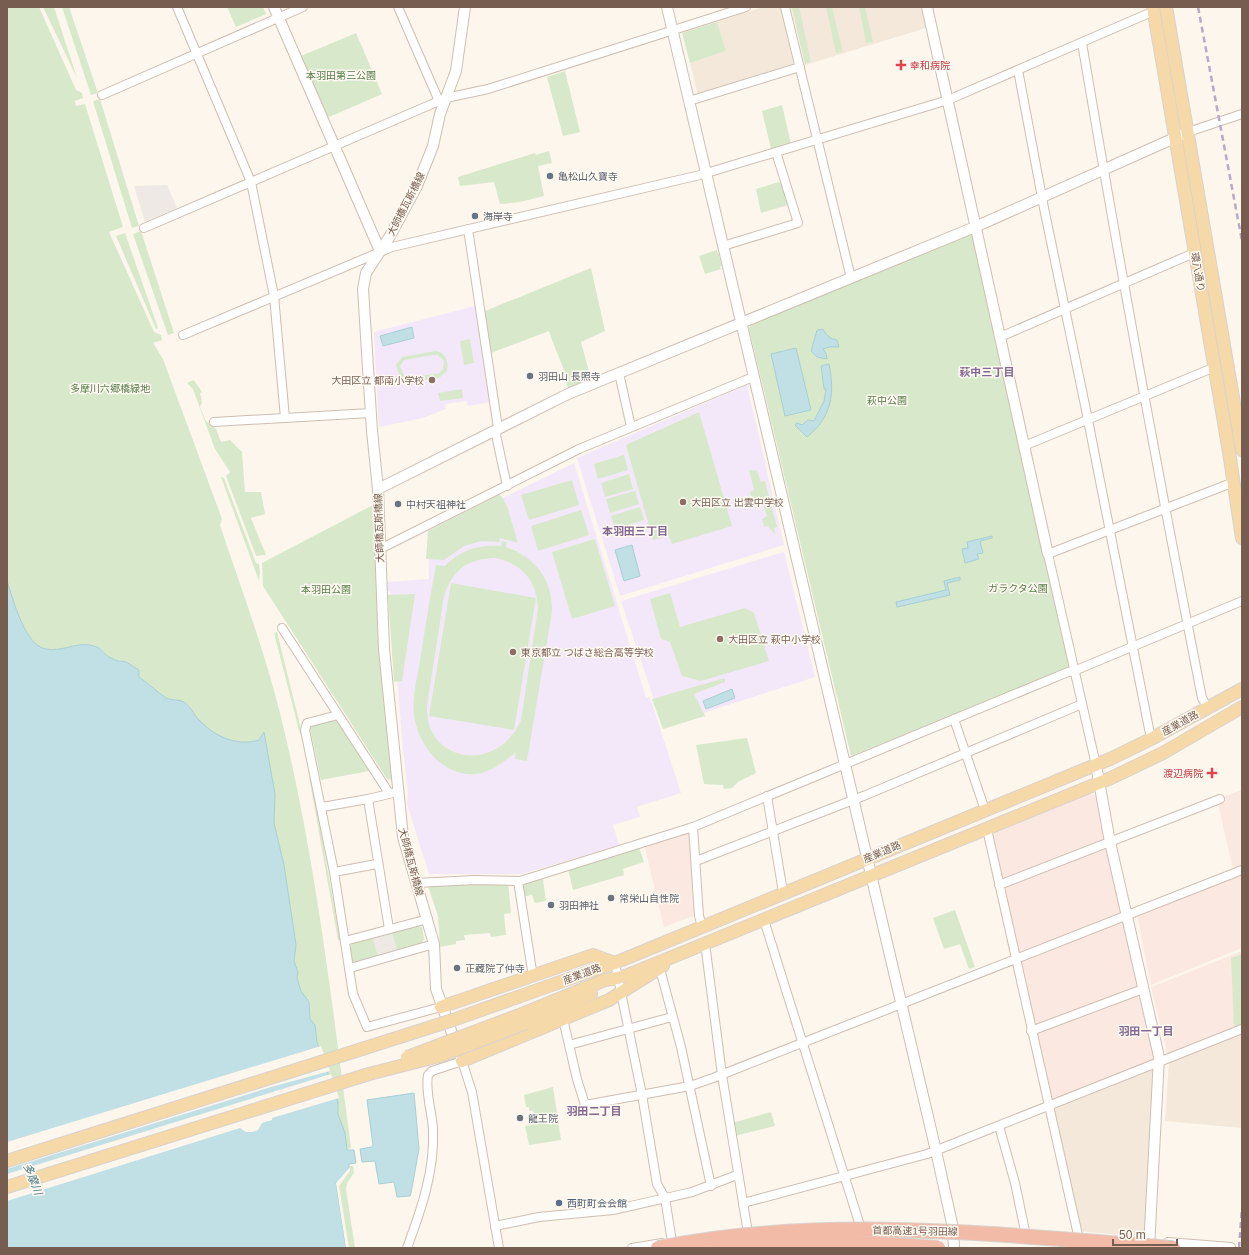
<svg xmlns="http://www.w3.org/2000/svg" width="1249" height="1255" viewBox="0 0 1249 1255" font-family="Helvetica,'Noto Sans JP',sans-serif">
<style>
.residential{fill:#f3e8da}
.commercial{fill:#fbe8e0}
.industrial{fill:#eee9e4}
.education{fill:#f3e8f9}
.green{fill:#d7e9ca;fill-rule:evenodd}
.water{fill:#c0e0e5;stroke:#a7cfd6}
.pier{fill:#fcf6ec}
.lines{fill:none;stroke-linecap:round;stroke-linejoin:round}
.minor-casing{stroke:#cebeb1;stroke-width:10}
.tertiary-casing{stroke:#cebeb1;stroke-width:12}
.primary-casing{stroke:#d9d2ce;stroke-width:14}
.minor{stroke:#fff;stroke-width:8}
.tertiary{stroke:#fff;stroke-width:10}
.primary{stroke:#f6d9a9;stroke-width:12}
.rail{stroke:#b9a9c6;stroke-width:2.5;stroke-dasharray:6 4;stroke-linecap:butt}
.primary-bridge-casing{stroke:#d9d2ce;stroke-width:14;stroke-linecap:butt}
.motorway-bridge-casing{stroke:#d9d2ce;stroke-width:16;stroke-linecap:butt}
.primary-bridge{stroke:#f6d9a9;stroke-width:12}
.motorway-bridge{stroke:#f2bba7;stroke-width:14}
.health-dot{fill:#e0444e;stroke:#fefaf2;stroke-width:1.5}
.worship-dot{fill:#6b7280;stroke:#fefaf2;stroke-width:1.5}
.education-dot{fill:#8d6e63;stroke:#fefaf2;stroke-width:1.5}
.service-dot{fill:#5c6f8a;stroke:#fefaf2;stroke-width:1.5}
.labels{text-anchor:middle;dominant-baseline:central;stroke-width:3;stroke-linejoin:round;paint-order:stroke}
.health-label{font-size:10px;fill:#be3a42;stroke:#fefaf2;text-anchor:start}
.park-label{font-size:10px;fill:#567b47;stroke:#fefaf2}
.worship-label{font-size:10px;fill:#5b616d;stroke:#fefaf2;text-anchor:start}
.street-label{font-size:10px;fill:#765d4f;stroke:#fefaf2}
.education-label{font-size:10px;fill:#785e54;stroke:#fefaf2;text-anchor:start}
.service-label{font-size:10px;fill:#4e5e75;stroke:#fefaf2;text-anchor:start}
.neighbourhood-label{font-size:11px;font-weight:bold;fill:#846791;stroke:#fefaf2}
.water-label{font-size:11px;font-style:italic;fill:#477781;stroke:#fefaf2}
</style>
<rect width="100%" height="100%" fill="#fcf6ec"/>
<!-- residential -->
<g class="residential">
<polygon points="763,7 780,7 781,9 794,67 698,96 690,63 726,51 717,22"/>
<polygon points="791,7 921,7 926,28 805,65"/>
<polygon points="1242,1032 1242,1128 1165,1121 1169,1062"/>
<polygon points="1152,1068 1157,1071 1145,1235 1143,1237 1078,1231 1052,1107"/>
</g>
<!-- commercial -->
<g class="commercial">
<polygon points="1242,790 1242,866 1233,869 1217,799"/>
<polygon points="1089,794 1097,796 1107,841 1002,884 990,834"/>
<polygon points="690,830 696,915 664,927 644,844"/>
<polygon points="1108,844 1123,909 1119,916 1018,956 1002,885"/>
<polygon points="1242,874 1242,948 1151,985 1137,914"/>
<polygon points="1120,920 1125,923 1139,988 1038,1027 1034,1025 1021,964 1023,960"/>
<polygon points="1242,951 1242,1026 1168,1056 1151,987"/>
<polygon points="1140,993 1156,1061 1052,1103 1034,1032"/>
</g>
<!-- industrial -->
<g class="industrial">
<polygon points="167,185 177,208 145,222 134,186"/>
<polygon points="392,933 397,951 378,956 373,938"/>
</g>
<!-- education -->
<g class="education">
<polygon points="475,306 491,402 468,406 466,401 445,404 446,409 423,418 379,427 374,332"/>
<polygon points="747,385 784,545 620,596 577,458"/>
<polygon points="574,463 646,698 650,697 681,793 637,807 640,817 613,825 619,845 522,874 429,874 407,804 408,792 403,750 390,591 387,591 387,582 429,579 428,535"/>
<polygon points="784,552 815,677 663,726 621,601"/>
</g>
<!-- green -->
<g class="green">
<path d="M7,7H39L76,90L82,93L83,98L75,101L76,106L85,104L123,227L109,232L154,332L161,335L162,340L153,343L163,359L222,519L220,525C241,588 265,652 281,717C316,859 332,1004 351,1148L347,1149L345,1133L338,1114V1102L317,1042L315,1025L310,1019L309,1002L301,991L297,978L298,972L294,961L296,945L284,865L274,823L275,794L266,751L267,746L263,733L259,740C236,747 212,736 197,718C194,714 192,709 188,705C181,699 173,702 166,698C157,692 148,684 140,677C135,673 132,667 128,663C123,660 115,661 110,658C100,651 105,647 88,645C71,644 52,656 37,646C23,637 12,597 7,581Z"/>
<polygon points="43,7 54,7 77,78"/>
<polygon points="62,7 69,7 98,93 91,95"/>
<polygon points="227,7 263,7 266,14 236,27"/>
<polygon points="792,7 799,7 811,62 805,64"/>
<polygon points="826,7 832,7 843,52 836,53"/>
<polygon points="859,7 865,7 873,42 866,43"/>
<polygon points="717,22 726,51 690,63 682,33"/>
<polygon points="356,33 382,94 327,118 301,56"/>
<polygon points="565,71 580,132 563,136 547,77"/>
<polygon points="100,99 139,226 132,228 93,101"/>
<polygon points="782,105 791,144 771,149 762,111"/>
<polygon points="549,151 552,163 538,166 544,196 520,202 500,204 494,182 460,186 458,177 535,153 536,155"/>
<polygon points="779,182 781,183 788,205 761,213 756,189"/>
<polygon points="141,231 174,333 168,335 133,234"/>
<polygon points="125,233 158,328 156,329 116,236"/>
<polygon points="971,234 972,235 1069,666 1067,669 851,756 749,328 751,324"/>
<polygon points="717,250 722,266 720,266 721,269 705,274 699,256"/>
<path d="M591,268L605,331L581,342L591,379L568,388C565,382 566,376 564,370C559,357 553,344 549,331L491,353L485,311Z"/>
<polygon points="470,339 474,363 464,365 460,341"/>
<path d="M436,351C446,353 449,361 447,371L439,378L407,382L400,377L396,365L402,357ZM433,355H438L444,361L443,369L440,373L408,378L403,374L400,366L404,360Z"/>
<polygon points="194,380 202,392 200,393 202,402 200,407 206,421 216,429 221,442 230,440 242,452 245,492 261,492 265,514 251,518 266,555 256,556 226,476 230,472 215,449 193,389 187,383"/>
<polygon points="462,389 463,398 440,401 438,393"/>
<polygon points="699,412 732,526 672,544 669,536 653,540 626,445"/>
<polygon points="624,455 628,470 598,479 594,464"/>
<polygon points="749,470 757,471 761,482 765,481 777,527 774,528 775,535 768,526 764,527 762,519 767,516 762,503 754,505 750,492 754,490"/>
<polygon points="629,474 633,489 605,497 601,483"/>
<polygon points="221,477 224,478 256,563 259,564 260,572 259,581"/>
<polygon points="572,480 579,505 529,520 521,495"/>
<polygon points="635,491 639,504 610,513 606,499"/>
<polygon points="500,494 507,506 518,543 500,538 499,542 482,541 464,546 444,560 426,559 428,531"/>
<polygon points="375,504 378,615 392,780 387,779 263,586 262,563"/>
<polygon points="640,507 644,520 615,529 611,516"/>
<polygon points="581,510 589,535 538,551 531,526"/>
<polygon points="595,539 615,606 572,619 552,552"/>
<path d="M502,541L507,542L506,547C536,557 553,581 552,612L527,761L515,759L516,752C495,769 478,782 450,769C430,759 417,737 414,715C412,698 417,678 420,661C425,629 430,597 436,565L445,566C460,550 479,544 501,546ZM495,558C523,564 536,580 538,608L521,720C499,773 425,765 427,706L444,596C453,569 468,559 495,558Z"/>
<polygon points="451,583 536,598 514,730 429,716"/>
<polygon points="670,593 680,627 745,608 754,613 769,661 701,681 682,676 670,642 661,639 650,599"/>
<polygon points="415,594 402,681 394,682 388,595"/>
<polygon points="277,632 302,733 300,734 274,633"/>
<polygon points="725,678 725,682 694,694 705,716 663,729 652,699"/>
<polygon points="337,719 369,771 321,780 310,728 312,725"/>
<polygon points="747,738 756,773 738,782 732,788 724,789 723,785 704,784 696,745"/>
<polygon points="309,776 311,776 340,940 338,940"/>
<polygon points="639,847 644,862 623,869 624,875 573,890 568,869"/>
<polygon points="541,879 543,879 546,901 535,903 532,895 526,896 525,898 522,885 524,883"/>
<polygon points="476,883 508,883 511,913 504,914 506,935 491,937 490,933 464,935 465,940 456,941 456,944 440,947 438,916 428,886"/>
<polygon points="955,910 975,967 969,969 960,944 944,949 933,918"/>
<path d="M416,925L422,927L424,939L421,945L357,963L352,961L350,947L354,942ZM392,933L397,950L378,956L373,938Z"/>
<polygon points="1242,954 1242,1024 1234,1028 1231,958"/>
<polygon points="553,1087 561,1140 529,1145 525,1126 531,1125 531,1121 534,1120 533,1111 529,1111 529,1107 526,1107 524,1095"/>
<polygon points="771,1112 775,1126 735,1136 732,1123"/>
<polygon points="350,1166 353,1166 354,1173 347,1183 346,1189 355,1248 349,1248 339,1186 350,1171"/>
</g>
<!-- water -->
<g class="water">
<polygon points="412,327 414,338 383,346 380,336"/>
<path d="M823,329C826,335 830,339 837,340L839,347H829L823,349L826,353L827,359L817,357L811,351L817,330Z"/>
<polygon points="796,348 811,410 785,416 771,354"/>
<path d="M829,364C835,393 832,417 807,437L795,425L797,423L802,425L808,420L814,421L824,401L826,389H824L821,366Z"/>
<polygon points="992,536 992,538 980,541 983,553 977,554 979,559 965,563 962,549 968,548 967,542"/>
<polygon points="632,545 640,576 624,581 615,550"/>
<polygon points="960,577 960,580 947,583 950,595 897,607 896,602 946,590 944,581"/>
<path d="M7,581C13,599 25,646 46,649C61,652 74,643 89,645C106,648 100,653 111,658C115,661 121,661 126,662C130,664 135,668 139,670V677C148,683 157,692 166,698C172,701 179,699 184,702C191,707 193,713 198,719C214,736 236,747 259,740L264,732L275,794L274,823L284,865L296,945L294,961L298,972L297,978L301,991L309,1002L310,1019L315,1025L317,1042L338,1102V1114L345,1133L347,1150H354L356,1163L349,1164V1168L336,1183L346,1248H7Z"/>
<polygon points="732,689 735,698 706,709 703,701"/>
<polygon points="414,1093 419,1149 411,1193 410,1196 397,1197 394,1182 379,1184 375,1161 362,1162 360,1149 372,1147 373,1145 367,1100"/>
</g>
<!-- pier -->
<g class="pier">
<polygon points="321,1046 330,1071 271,1087 7,1169 7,1142"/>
<polygon points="331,1074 339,1098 272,1118 272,1120 262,1123 258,1130 252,1132 246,1132 240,1128 7,1201 7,1174"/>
<polygon points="349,1168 349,1170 338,1184 348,1248 346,1248 336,1183"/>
</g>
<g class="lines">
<!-- minor casing -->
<g class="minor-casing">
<g id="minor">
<polyline points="177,7 251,182 274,296 285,418"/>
<polyline points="398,7 439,101"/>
<polyline points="785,7 851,278"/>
<path d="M1082,43C1119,262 1159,480 1202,698L1208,708"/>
<polyline points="1018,70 1044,208 1086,410 1151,739"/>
<polyline points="102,95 303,7"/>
<polyline points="689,101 800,67"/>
<polyline points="1188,132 1242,114"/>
<polyline points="144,228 446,98 488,89 746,7"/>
<polyline points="468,229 498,428 496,435 507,486"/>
<polyline points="723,246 798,223 776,152"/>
<polyline points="183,335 392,247 700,175 948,100 1154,11"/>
<polyline points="1000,337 1194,253"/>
<polyline points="619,373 631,427"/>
<polyline points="214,422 371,413"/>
<polyline points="1024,446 1215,367"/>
<polyline points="380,549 579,449 753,377"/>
<polyline points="282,628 389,793"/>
<polyline points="338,715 307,723 305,730 334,872 353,994 367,1027 441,1007"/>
<polyline points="954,719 985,810"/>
<polyline points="1096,765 1048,554 1234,482"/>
<polyline points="767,796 783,892"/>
<polyline points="368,799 389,929"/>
<polyline points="322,807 368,799 393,793"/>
<polyline points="693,827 699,916 702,926"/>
<polyline points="987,829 1078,1235"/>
<polyline points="696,861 866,795 1082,704"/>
<polyline points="334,872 377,864"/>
<polyline points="518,881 533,977"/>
<polyline points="416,883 475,880 520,881 693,827 1068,672 1074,671 1242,601"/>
<polyline points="999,885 1220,799"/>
<polyline points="764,920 862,1232"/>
<polyline points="345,941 428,919"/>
<polyline points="705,943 722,1075 749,1239"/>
<polyline points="615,963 642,1095 657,1184 665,1198 673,1248"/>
<polyline points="350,968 434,944"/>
<polyline points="660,969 681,1047 711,1186"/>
<polyline points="563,1019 577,1079 585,1105 690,1086 713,1078 1242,870"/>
<polyline points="1031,1031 1143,989"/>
<polyline points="569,1045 672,1017"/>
<polyline points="999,1126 1015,1183 1025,1231"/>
<polyline points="743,1205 747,1202 927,1154 1242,1029"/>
<polyline points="495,1226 539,1217 613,1210 692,1192 737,1175"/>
<polyline points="1168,1242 1231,1247"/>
<path d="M407,1248C421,1210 435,1171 433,1129C432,1112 425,1092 428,1075L432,1071L462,1061L472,1092L499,1248"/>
<polyline points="632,1248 662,1243"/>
</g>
</g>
<!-- tertiary casing -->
<g class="tertiary-casing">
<g id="tertiary">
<polyline points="274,7 380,251"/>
<polyline points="667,7 936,1151 953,1228 954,1248"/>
<polyline points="927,7 1048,554"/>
<polyline points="378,489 568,394 975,227 1188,132"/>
<polyline points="1096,765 1110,842 1159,1057 1149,1248"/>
<polyline points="462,1061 436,989 434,944 403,837 384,649 378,489 372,431 363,289 366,273 390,236 417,186 433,146 440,114 456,71 465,7"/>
</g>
</g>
<!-- primary casing -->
<g class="primary-casing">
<g id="primary">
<polyline points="1153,7 1229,452 1242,538"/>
<polyline points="1166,7 1242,450"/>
<polyline points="515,998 622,960 1110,759 1151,739 1242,689"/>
<polyline points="441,1007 593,955 615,963"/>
<polyline points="522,1014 605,980 618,978 628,975 1111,778 1163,753 1242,707"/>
<polyline points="526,1023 591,994"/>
<polyline points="462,1061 609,1000 663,966"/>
<polyline points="7,1161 362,1049"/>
<polyline points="7,1187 369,1074"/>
</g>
</g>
<!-- minor -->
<use href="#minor" class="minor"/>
<!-- tertiary -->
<use href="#tertiary" class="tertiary"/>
<!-- primary -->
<use href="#primary" class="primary"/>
<!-- rail -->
<g class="rail">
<polyline points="1198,7 1242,241"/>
<polyline points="1239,1248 1242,1208"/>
</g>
<!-- primary-bridge casing -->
<g class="primary-bridge-casing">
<g id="primary-bridge">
<polyline points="362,1049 453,1020 515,998"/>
<polyline points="407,1057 522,1014"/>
<polyline points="369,1074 443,1055 526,1023"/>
</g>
</g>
<!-- motorway-bridge casing -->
<g class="motorway-bridge-casing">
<g id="motorway-bridge">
<path d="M658,1248C828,1214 1002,1235 1173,1248"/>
<path d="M716,1248C790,1239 863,1242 938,1248"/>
</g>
</g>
<!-- primary-bridge -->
<use href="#primary-bridge" class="primary-bridge"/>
<!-- motorway-bridge -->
<use href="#motorway-bridge" class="motorway-bridge"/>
</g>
<!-- markers -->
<g class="health-dot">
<path d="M899 59h4v4h4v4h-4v4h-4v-4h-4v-4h4z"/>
<path d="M1210 767h4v4h4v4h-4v4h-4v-4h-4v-4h4z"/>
</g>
<g class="worship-dot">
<circle cx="550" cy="176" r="4"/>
<circle cx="475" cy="216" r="4"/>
<circle cx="530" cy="376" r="4"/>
<circle cx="398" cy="504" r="4"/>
<circle cx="611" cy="898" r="4"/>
<circle cx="551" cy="905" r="4"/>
<circle cx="457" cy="968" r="4"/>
<circle cx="520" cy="1118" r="4"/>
</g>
<g class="education-dot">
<circle cx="432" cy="380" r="4"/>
<circle cx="683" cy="502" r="4"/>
<circle cx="720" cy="639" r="4"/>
<circle cx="513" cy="652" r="4"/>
</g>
<circle class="service-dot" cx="559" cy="1203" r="4"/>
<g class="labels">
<!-- health labels -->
<g class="health-label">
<text x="910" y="65">幸和病院</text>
<text x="1203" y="773" text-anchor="end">渡辺病院</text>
</g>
<!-- park labels -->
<g class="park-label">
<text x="341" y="75">本羽田第三公園</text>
<text x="110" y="388">多摩川六郷橋緑地</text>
<text x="887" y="400">萩中公園</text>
<text x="1018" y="588">ガラクタ公園</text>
<text x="326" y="589">本羽田公園</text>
</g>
<!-- worship labels -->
<g class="worship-label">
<text x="558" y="176">亀松山久寶寺</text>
<text x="483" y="216">海岸寺</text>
<text x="538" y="376">羽田山 長照寺</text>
<text x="406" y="504">中村天祖神社</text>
<text x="619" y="898">常栄山自性院</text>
<text x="559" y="905">羽田神社</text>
<text x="465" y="968">正藏院了仲寺</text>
<text x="528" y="1118">龍王院</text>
</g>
<!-- street labels -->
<g class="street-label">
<text transform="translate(406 204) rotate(-63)">大師橋瓦斯橋線</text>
<text transform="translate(1198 272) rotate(80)">環八通り</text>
<text transform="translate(379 528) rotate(-92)">大師橋瓦斯橋線</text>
<text transform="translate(1180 723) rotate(-29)">産業道路</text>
<text transform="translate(882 852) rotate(-23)">産業道路</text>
<text transform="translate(411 862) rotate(75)">大師橋瓦斯橋線</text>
<text transform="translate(582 974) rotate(-20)">産業道路</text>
<text transform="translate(915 1231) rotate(1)">首都高速1号羽田線</text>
</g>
<!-- education labels -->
<g class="education-label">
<text x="424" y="380" text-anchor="end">大田区立 都南小学校</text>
<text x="691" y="502">大田区立 出雲中学校</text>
<text x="728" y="639">大田区立 萩中小学校</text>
<text x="521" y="652">東京都立 つばさ総合高等学校</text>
</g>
<!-- service labels -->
<g class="service-label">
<text x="567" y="1203">西町町会会館</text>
</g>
<!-- neighbourhood labels -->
<g class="neighbourhood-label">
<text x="987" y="372">萩中三丁目</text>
<text x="635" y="531">本羽田三丁目</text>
<text x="1146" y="1031">羽田一丁目</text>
<text x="594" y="1111">羽田二丁目</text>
</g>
<!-- water labels -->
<g class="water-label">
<text transform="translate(33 1179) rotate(69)">多摩川</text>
</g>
</g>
<!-- border -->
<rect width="1249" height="1255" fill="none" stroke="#765d4f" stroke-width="16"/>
<!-- scale -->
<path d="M1113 1239v6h64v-6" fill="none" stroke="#765d4f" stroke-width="2"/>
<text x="1119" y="1239" font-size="12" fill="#765d4f" stroke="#fefaf2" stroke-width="3" paint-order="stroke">50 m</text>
</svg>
